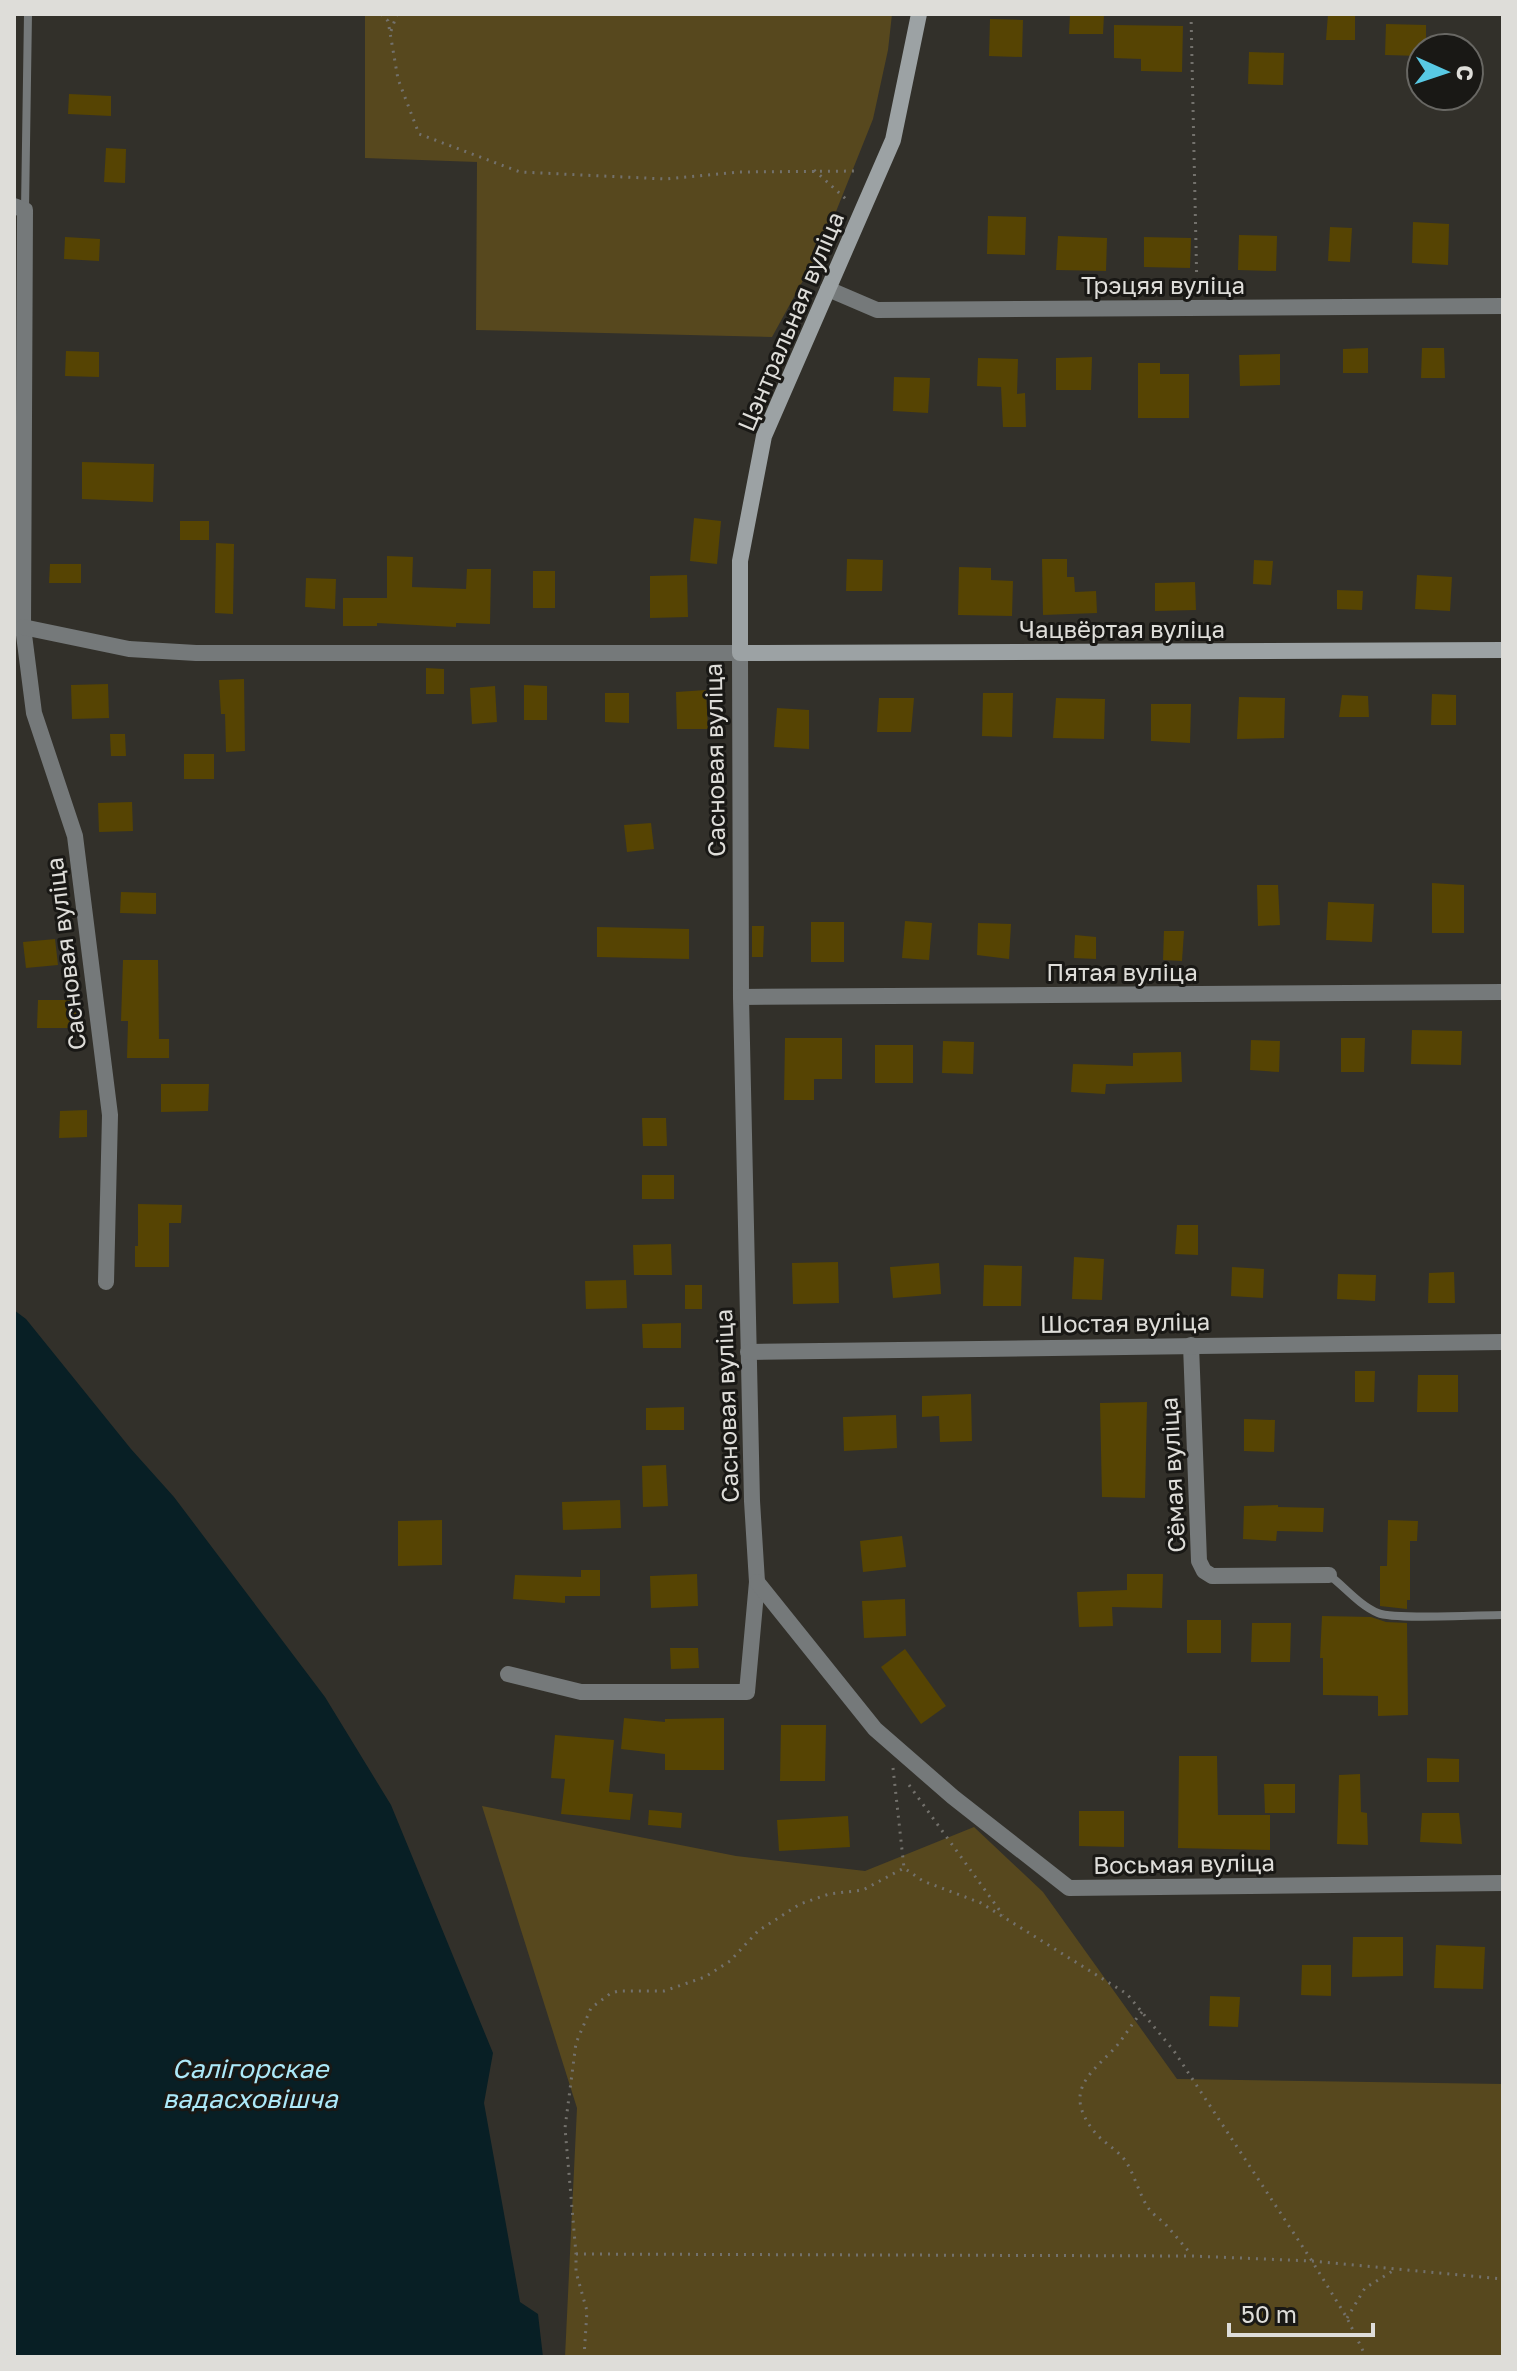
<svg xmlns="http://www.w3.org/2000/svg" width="1517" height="2371" viewBox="0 0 1517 2371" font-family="'Golos Text',sans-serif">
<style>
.green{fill:#57481e}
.water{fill:#081f25}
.building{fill:#564403}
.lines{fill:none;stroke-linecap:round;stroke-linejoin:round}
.path{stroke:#73716c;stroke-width:3;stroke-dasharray:2 6;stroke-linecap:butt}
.lane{stroke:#75797a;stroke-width:8}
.street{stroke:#75797a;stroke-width:16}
.secondary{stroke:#9ca2a4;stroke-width:16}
.labels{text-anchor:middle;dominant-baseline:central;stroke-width:6;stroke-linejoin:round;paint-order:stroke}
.street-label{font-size:24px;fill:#deddd9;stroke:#191815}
.water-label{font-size:26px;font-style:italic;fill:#ace9f9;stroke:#191815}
</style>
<rect width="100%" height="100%" fill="#32302a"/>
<!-- green -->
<g class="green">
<polygon points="365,14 892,14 888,50 873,119 823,244 772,337 476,330 477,162 365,158"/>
<polygon points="482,1806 736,1856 865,1871 974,1827 1043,1892 1177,2079 1503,2084 1503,2357 565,2357 577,2108"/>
</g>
<!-- water -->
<polygon class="water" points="14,1310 26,1319 131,1449 174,1497 325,1697 391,1805 493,2053 484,2103 520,2302 538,2314 543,2357 14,2357"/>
<!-- building -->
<g class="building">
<polygon points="1070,14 1104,14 1103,34 1069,34"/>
<polygon points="1328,14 1355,14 1355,40 1326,40"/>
<polygon points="990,19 1023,20 1022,57 989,56"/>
<polygon points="1386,24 1426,25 1426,48 1421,48 1421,56 1385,55"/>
<polygon points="1114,25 1183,26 1182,72 1141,71 1141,59 1114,58"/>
<polygon points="1249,52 1284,53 1283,85 1248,84"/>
<polygon points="69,94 111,96 111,116 68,114"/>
<polygon points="106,148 126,149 125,183 104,182"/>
<polygon points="988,216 1026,217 1025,255 987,254"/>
<polygon points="1413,222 1449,224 1448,265 1412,263"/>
<polygon points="1330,227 1352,228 1350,262 1328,261"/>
<polygon points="1239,235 1277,236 1276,271 1238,270"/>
<polygon points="1058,236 1107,238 1106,271 1056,270"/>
<polygon points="65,237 100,239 99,261 64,259"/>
<polygon points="1144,237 1191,238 1190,268 1144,267"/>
<polygon points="1368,348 1368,373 1343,373 1343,349"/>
<polygon points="1422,348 1444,348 1445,378 1421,378"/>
<polygon points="66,351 99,352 99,377 65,376"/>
<polygon points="1280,354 1280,385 1240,386 1239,355"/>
<polygon points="1092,357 1091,390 1056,390 1056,358"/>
<polygon points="978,358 1018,359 1017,394 1025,393 1026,427 1003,427 1001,387 977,386"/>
<polygon points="1138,363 1160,363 1160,374 1189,374 1189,418 1138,418"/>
<polygon points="894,377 930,378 928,413 893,411"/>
<polygon points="82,462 154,464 153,502 82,499"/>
<polygon points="694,518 721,521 717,564 690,561"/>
<rect x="180" y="521" width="29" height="19"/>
<polygon points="216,543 234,544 233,614 215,613"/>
<polygon points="387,556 413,557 412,587 466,589 467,569 491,569 490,624 456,623 456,627 377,623 377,626 343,626 343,598 387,598"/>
<polygon points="847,559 883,560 882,591 846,591"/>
<polygon points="1042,559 1067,559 1067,577 1074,577 1075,592 1096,591 1097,613 1043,615"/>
<polygon points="1254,560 1273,561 1271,585 1253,584"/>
<polygon points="50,564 81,564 81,583 49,583"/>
<polygon points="959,567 991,568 991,580 1013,581 1012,616 958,615"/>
<rect x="533" y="571" width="22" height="37"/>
<polygon points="687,575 688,617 650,618 650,576"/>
<polygon points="1417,575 1452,577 1450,611 1415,609"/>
<polygon points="306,578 336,579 335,609 305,607"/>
<polygon points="1195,582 1196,610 1155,611 1155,583"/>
<polygon points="1337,590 1363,591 1362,610 1337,609"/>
<polygon points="426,668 444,669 444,694 426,694"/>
<polygon points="244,679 245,751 226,752 225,714 221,714 219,680"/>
<polygon points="108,684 109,718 72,719 71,685"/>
<polygon points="524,685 547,686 547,720 524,720"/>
<polygon points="495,686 497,722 472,724 470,688"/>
<polygon points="706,690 708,729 677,729 676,692"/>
<polygon points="605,693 629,693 629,723 605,722"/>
<polygon points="983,693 1013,693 1012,737 982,736"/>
<polygon points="1432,694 1456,695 1456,725 1431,725"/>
<polygon points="1342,695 1368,696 1369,717 1339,717"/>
<polygon points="1239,697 1285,698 1284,738 1237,739"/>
<polygon points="879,698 914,698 911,732 877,732"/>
<polygon points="1056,698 1105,699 1104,739 1053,738"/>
<polygon points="1151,704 1191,704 1190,743 1151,741"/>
<polygon points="777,708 809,710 809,749 774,747"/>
<polygon points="110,734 125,734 126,756 111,756"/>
<rect x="184" y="754" width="30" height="25"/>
<polygon points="132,802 133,831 99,832 98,803"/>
<polygon points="651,823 654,849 627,852 624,825"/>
<polygon points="1432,883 1464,885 1464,933 1432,933"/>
<polygon points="1257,885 1278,885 1280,925 1258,926"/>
<polygon points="121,892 156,893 156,914 120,913"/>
<polygon points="1328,902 1374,904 1372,942 1326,940"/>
<polygon points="905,921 932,923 929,960 902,958"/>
<rect x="811" y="922" width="33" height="40"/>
<polygon points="978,923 1011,924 1009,959 977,955"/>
<polygon points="752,926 764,926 763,957 752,957"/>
<polygon points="597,927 689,929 689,959 597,957"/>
<polygon points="1164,931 1184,931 1182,961 1163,960"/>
<polygon points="1075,935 1096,937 1096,959 1074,958"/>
<polygon points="55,939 58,965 26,968 23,942"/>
<polygon points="123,960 158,960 159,1039 169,1039 169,1058 127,1058 128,1021 121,1021"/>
<polygon points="38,1000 76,1000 76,1028 37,1028"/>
<polygon points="1412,1030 1462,1031 1461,1065 1411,1064"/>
<polygon points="785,1038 842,1038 842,1079 814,1079 814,1100 784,1100"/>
<polygon points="1341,1038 1365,1038 1364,1072 1341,1072"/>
<polygon points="1251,1040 1280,1041 1279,1072 1250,1070"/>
<polygon points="943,1041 974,1042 973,1074 942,1073"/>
<rect x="875" y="1045" width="38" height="38"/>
<polygon points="1181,1052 1182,1082 1106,1084 1105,1094 1071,1092 1073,1064 1133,1066 1133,1053"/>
<polygon points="161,1084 209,1084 208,1111 161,1112"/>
<polygon points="87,1110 87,1137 59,1138 60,1111"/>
<polygon points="642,1118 666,1118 667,1146 643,1146"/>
<rect x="642" y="1175" width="32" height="24"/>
<polygon points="138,1204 182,1205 181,1223 169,1223 169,1267 135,1267 135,1246 138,1246"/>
<polygon points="1177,1225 1198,1225 1198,1255 1175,1254"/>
<polygon points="671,1244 672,1275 634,1275 633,1245"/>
<polygon points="1074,1257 1104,1259 1102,1300 1072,1299"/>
<polygon points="838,1262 839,1303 793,1304 792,1263"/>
<polygon points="939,1263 941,1294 893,1298 890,1267"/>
<polygon points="984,1265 1022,1266 1021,1306 983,1306"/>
<polygon points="1232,1267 1264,1269 1263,1298 1231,1296"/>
<polygon points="1454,1272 1455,1303 1428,1303 1429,1273"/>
<polygon points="1338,1274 1376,1275 1375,1301 1337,1299"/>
<polygon points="626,1280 627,1308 586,1309 585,1281"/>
<rect x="685" y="1285" width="17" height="24"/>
<polygon points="681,1323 681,1348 643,1348 642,1324"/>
<polygon points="1355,1371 1375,1371 1374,1402 1355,1402"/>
<polygon points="1418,1375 1458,1375 1458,1412 1417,1412"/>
<polygon points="971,1394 972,1441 940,1442 939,1416 922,1417 922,1396"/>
<polygon points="1147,1402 1145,1498 1102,1497 1100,1403"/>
<polygon points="684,1407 684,1430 646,1430 646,1408"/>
<polygon points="896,1415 897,1448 844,1451 843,1417"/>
<polygon points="1244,1419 1275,1420 1274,1452 1244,1451"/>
<polygon points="666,1465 668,1506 643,1507 642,1466"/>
<polygon points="620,1500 621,1528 563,1530 562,1502"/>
<polygon points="1278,1505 1278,1507 1324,1508 1323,1532 1277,1531 1276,1541 1243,1539 1244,1506"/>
<polygon points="442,1520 442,1565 398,1566 398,1521"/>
<polygon points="1388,1520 1418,1521 1417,1541 1410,1541 1410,1600 1407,1600 1407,1609 1380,1606 1380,1566 1387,1566"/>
<polygon points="902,1536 906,1567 863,1572 860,1541"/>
<polygon points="581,1570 600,1570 600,1596 565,1596 565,1603 513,1599 515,1575 581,1577"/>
<polygon points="697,1574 698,1606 651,1608 650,1576"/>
<polygon points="1127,1574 1163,1574 1162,1608 1112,1607 1113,1626 1079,1627 1077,1592 1127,1590"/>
<polygon points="905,1599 906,1636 864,1638 862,1601"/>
<polygon points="1322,1616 1371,1617 1386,1622 1407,1623 1408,1715 1378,1716 1378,1696 1323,1695 1323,1658 1320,1658"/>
<rect x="1187" y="1620" width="34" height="33"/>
<polygon points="1252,1623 1291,1623 1290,1662 1251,1662"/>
<polygon points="670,1648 698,1648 699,1668 671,1669"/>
<polygon points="905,1649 946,1706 921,1724 881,1667"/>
<polygon points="624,1718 665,1722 665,1719 724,1718 724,1770 665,1770 665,1754 621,1749"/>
<polygon points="781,1725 826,1725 825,1781 780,1781"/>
<polygon points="555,1735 614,1740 609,1792 633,1794 630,1820 561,1814 565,1779 551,1778"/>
<polygon points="1179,1756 1217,1756 1218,1815 1270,1815 1270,1850 1178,1848"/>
<polygon points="1427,1758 1459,1759 1459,1782 1427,1782"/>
<polygon points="1360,1774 1361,1812 1367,1813 1368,1845 1337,1844 1339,1775"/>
<polygon points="1264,1784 1295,1784 1295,1813 1265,1813"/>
<polygon points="649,1810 682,1813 681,1828 648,1825"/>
<polygon points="1079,1811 1124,1811 1124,1847 1079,1846"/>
<polygon points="1422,1813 1459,1813 1462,1844 1420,1842"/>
<polygon points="848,1816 850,1847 779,1851 777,1820"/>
<polygon points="1353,1937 1403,1937 1403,1976 1352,1977"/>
<polygon points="1436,1945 1485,1947 1483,1989 1434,1988"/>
<polygon points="1302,1965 1331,1965 1331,1996 1301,1995"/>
<polygon points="1210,1996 1240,1997 1238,2027 1209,2026"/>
</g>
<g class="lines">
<!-- path -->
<g class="path">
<polyline points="381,14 388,21 398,79 419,134 520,172 665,179 739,172 859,171"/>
<polyline points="1191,14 1197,292"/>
<polyline points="391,31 397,14"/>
<polyline points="814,170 847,200"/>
<polyline points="893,1768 904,1868"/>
<polyline points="909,1785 1003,1915"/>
<path d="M1142,2012C1131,2024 1123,2040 1112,2051C1087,2076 1065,2093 1093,2130C1101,2141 1115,2148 1124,2159C1134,2172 1139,2195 1149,2209C1153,2215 1162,2220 1167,2226C1175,2235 1183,2245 1191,2254"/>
<polyline points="576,2254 1192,2256 1312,2261 1503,2279"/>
<polyline points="1347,2318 1365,2288 1396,2269"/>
<polyline points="584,2357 587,2311 576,2272 576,2254 565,2128 576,2043 591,2008 611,1993 619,1991 664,1991 705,1977 730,1961 758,1931 800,1904 829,1894 863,1890 904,1868 923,1881 981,1903 1127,1994 1174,2051 1312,2261 1347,2318 1366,2357"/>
</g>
<!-- lane -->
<g class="lane">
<polyline points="25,209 28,14"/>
<path d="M1329,1575C1345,1587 1359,1605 1378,1613C1394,1620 1480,1615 1503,1615"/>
</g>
<!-- street -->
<g class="street">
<polyline points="14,206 25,210 23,627 34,713 75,836 110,1115 106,1282"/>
<polyline points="828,289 877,310 1503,306"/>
<polyline points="23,627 129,649 196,653 740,653 741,997 752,1501 757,1582 747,1692 581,1692 508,1674"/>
<polyline points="741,997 1503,992"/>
<polyline points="1191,1345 1199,1561 1204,1571 1212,1576 1329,1575"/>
<polyline points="748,1352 1503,1342"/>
<polyline points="757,1582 875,1729 953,1797 1069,1888 1503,1883"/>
</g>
<!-- secondary -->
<polyline class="secondary" points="919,14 893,140 764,436 740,561 740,653 1503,650"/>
</g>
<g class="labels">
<!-- street labels -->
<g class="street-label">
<text x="1163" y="284">Трэцяя вуліца</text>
<text transform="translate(790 321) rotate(-67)">Цэнтральная вуліца</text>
<text x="1122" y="628">Чацвёртая вуліца</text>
<text transform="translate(714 760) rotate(-91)">Сасновая вуліца</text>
<text transform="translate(65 954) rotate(-97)">Сасновая вуліца</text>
<text x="1122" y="971">Пятая вуліца</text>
<text transform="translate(1125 1322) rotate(-1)">Шостая вуліца</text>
<text transform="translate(726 1406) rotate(-92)">Сасновая вуліца</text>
<text transform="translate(1172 1475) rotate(-93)">Сёмая вуліца</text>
<text transform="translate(1184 1863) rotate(-1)">Восьмая вуліца</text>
</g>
<!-- water labels -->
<g class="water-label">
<text x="250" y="2068">Салігорскае<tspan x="250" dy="30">вадасховішча</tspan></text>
</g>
</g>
<!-- border -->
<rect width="1517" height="2371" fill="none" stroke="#deddd9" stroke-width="32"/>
<!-- north arrow -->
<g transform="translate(1445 72) rotate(93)"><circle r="38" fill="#191815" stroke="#686763" stroke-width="2"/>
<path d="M0-6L14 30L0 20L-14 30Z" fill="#58c9e4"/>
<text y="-12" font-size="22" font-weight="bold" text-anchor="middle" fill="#deddd9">С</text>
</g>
<!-- scale -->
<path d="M1229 2323v12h144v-12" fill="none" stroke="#deddd9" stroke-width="4"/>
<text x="1241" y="2323" font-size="24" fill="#deddd9" stroke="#191815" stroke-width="6" paint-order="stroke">50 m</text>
</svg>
